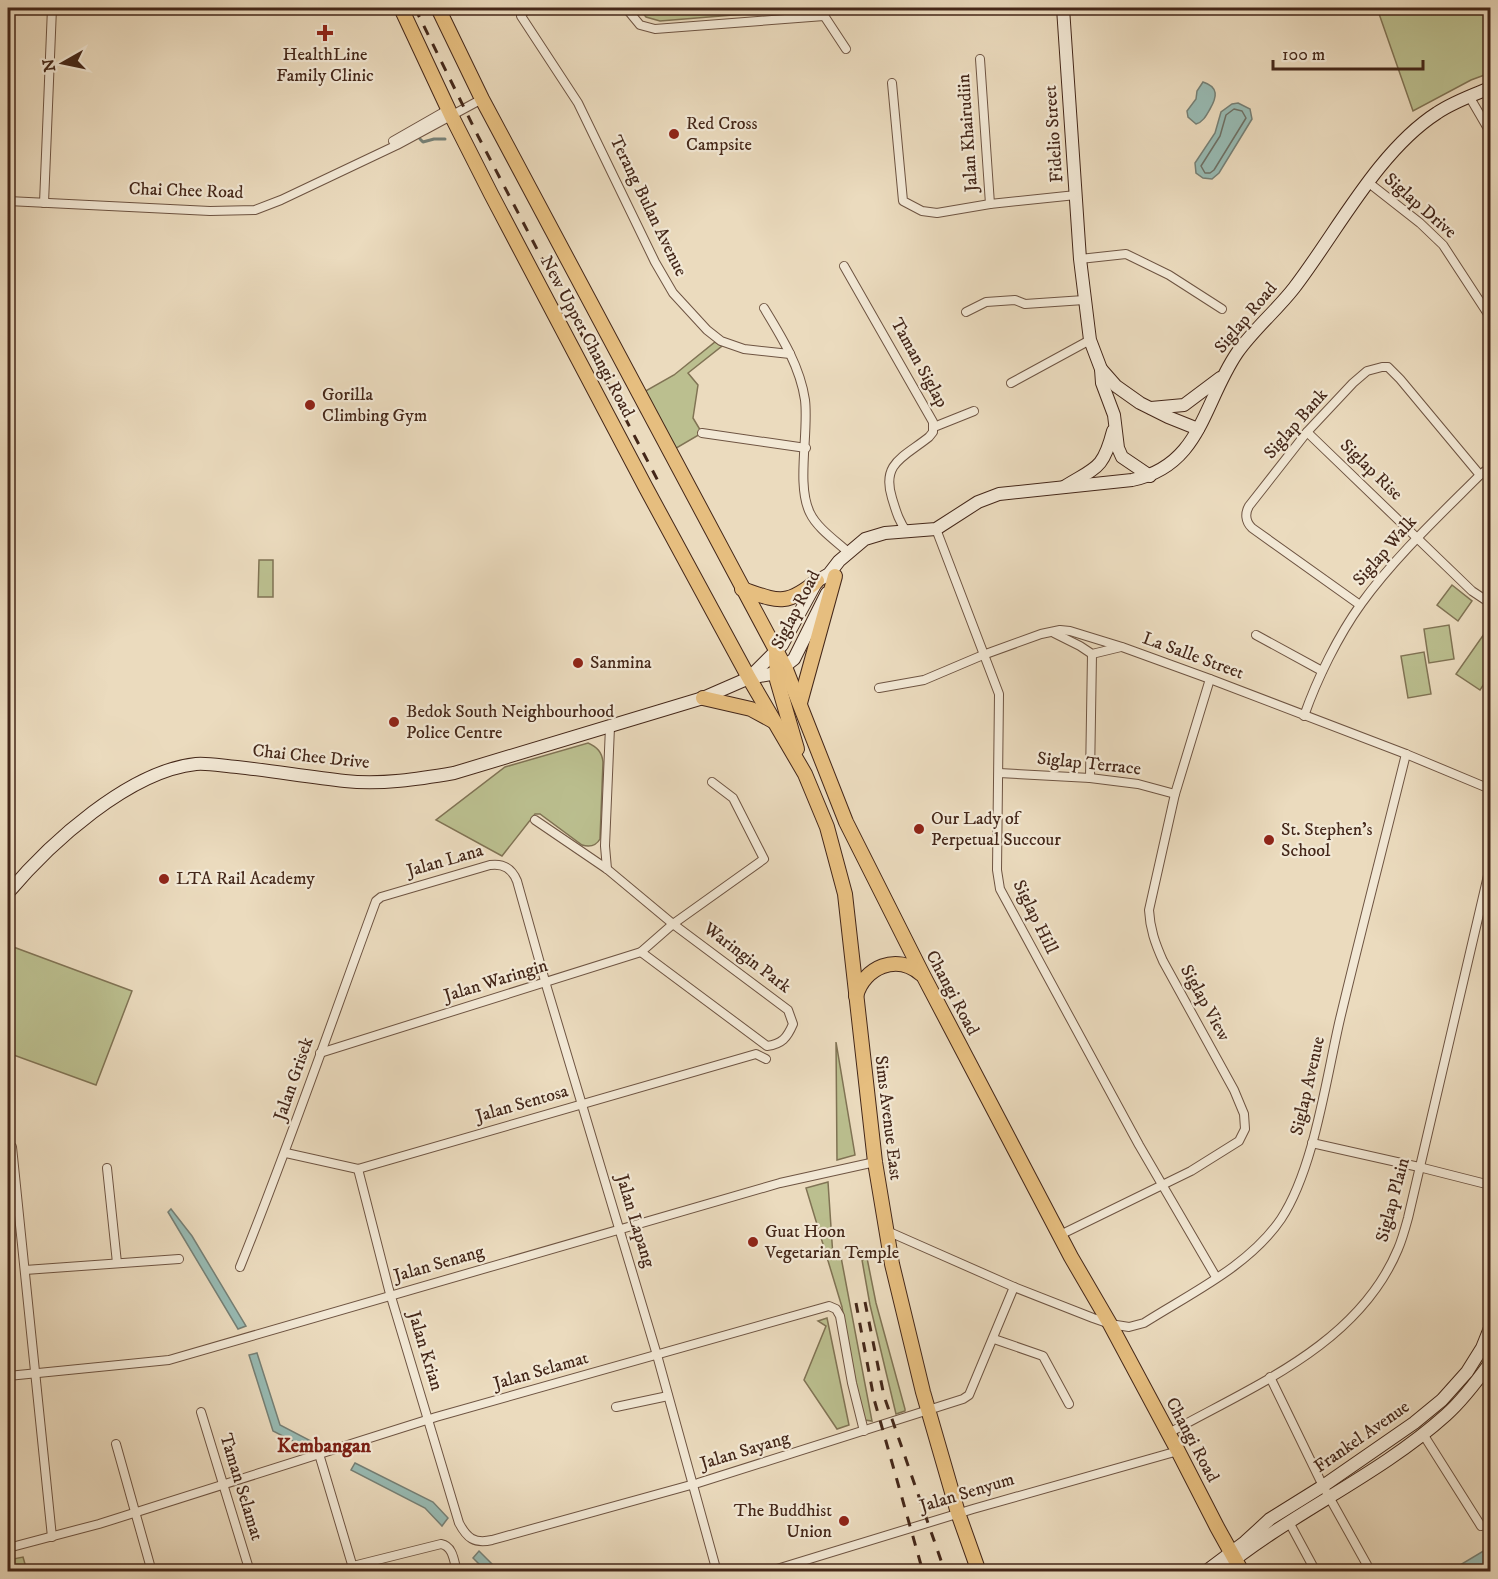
<svg xmlns="http://www.w3.org/2000/svg" width="1498" height="1579" viewBox="0 0 1498 1579" font-family="'IM FELL DW Pica',serif">
<style>
.green{fill:#bbbf8f;stroke:#807354;stroke-width:1.5}
.water{fill:#98bbb4;stroke:#768076;stroke-width:1.5}
.lines{fill:none;stroke-linecap:round;stroke-linejoin:round}
.shore{stroke:#6e7166;stroke-width:1.5}
.stream{stroke:#768076;stroke-width:3}
.street-casing{stroke:#6e5442;stroke-width:10}
.secondary-casing{stroke:#442719;stroke-width:14}
.primary-casing{stroke:#442719;stroke-width:16}
.street{stroke:#f2e8d5;stroke-width:8}
.secondary{stroke:#f2e8d5;stroke-width:12}
.primary{stroke:#e6be7f;stroke-width:14}
.rail{stroke:#442719;stroke-width:3;stroke-dasharray:10 10;stroke-linecap:butt}
.poi-dot{fill:#8f2418;stroke:#f2e8d5;stroke-width:2}
.labels{text-anchor:middle;dominant-baseline:central;stroke-width:4.5;stroke-linejoin:round;paint-order:stroke}
.poi-label{font-size:18px;fill:#442719;stroke:#f2e8d5;text-anchor:start}
.street-label{font-size:18px;fill:#442719;stroke:#f2e8d5}
.neighbourhood-label{font-size:20px;font-weight:bold;fill:#7a1f14;stroke:#f2e8d5}
</style>
<rect width="100%" height="100%" fill="#ebdbbe"/>
<filter id="stains"><feTurbulence type="fractalNoise" baseFrequency=".00333" numOctaves="4"/><feColorMatrix values="0 0 0 0 .2 0 0 0 0 .09 0 0 0 0 .02 0 0 0 .5 -.17"/></filter>
<radialGradient id="worn" r=".72"><stop offset=".6" stop-color="#630" stop-opacity="0"/><stop offset="1" stop-color="#630" stop-opacity=".3"/></radialGradient>
<!-- green -->
<g class="green">
<polygon points="639,8 767,8 769,12 660,21 646,17"/>
<polygon points="1377,8 1490,8 1490,73 1471,80 1413,111"/>
<polygon points="715,342 722,346 688,373 698,385 693,418 702,433 673,450 642,393 674,375"/>
<polygon points="259,560 273,560 273,597 258,597"/>
<polygon points="1452,585 1472,601 1458,621 1437,605"/>
<polygon points="1449,625 1454,659 1429,663 1424,629"/>
<polygon points="1484,634 1490,638 1490,675 1480,690 1456,674"/>
<polygon points="1424,652 1431,694 1408,698 1401,656"/>
<path d="M588,743C597,747 602,752 603,762L600,839C596,846 589,847 582,845L540,814H535L502,856L436,820L505,767Z"/>
<polygon points="8,945 132,991 96,1085 8,1053"/>
<polygon points="836,1042 855,1155 837,1160"/>
<polygon points="828,1182 833,1257 841,1257 872,1421 865,1420 854,1381 842,1307 806,1188"/>
<polygon points="867,1258 876,1303 905,1409 905,1411 896,1414 870,1305 862,1260"/>
<polygon points="827,1318 849,1425 837,1429 804,1380 826,1326 818,1321"/>
<polygon points="23,1557 27,1571 8,1571 8,1560"/>
</g>
<!-- water -->
<g class="water">
<path d="M1203,82C1219,87 1217,97 1210,109C1206,116 1203,122 1196,124L1188,117L1187,111L1196,99L1197,91Z"/>
<polygon points="1238,103 1250,109 1252,119 1219,173 1212,179 1203,178 1196,173 1195,163 1215,133 1221,112 1232,104"/>
<polygon points="171,1209 192,1236 246,1326 238,1329 168,1212"/>
<polygon points="257,1353 280,1425 311,1441 308,1449 273,1431 249,1355"/>
<polygon points="355,1463 433,1502 448,1518 442,1526 425,1508 351,1470"/>
<polygon points="1490,1547 1490,1562 1474,1571 1450,1571"/>
<polygon points="479,1551 499,1571 486,1571 473,1558"/>
</g>
<g class="lines">
<!-- shore -->
<polygon class="shore" points="1234,109 1242,111 1246,118 1214,170 1210,173 1205,173 1201,166 1220,136 1226,115"/>
<!-- stream -->
<g class="stream">
<polyline points="453,8 454,8"/>
<polyline points="476,8 503,12"/>
<polyline points="420,139 423,142 434,139 445,139"/>
</g>
<!-- street casing -->
<g class="street-casing">
<g id="street">
<polyline points="530,8 522,13 521,16 578,103 655,262 673,293 707,330 721,341 744,349 790,354"/>
<polyline points="626,8 640,25 655,29 824,16"/>
<polyline points="819,8 846,49"/>
<polyline points="980,59 990,204"/>
<polyline points="892,83 903,201 922,211 937,213 990,204 1076,195"/>
<polyline points="1469,96 1490,132"/>
<polyline points="393,141 449,109"/>
<polyline points="1367,185 1369,183 1420,223 1443,245 1490,317"/>
<polyline points="8,201 210,211 255,210 281,200 397,145 482,99"/>
<polyline points="44,203 52,8"/>
<polyline points="1080,259 1126,254 1169,275 1222,309"/>
<path d="M844,266L933,422V432L929,437C904,457 881,463 892,498C896,511 899,522 907,532"/>
<path d="M764,308C781,336 800,366 805,400C809,433 796,485 810,513C817,528 836,541 848,552"/>
<polyline points="966,312 986,302 1015,300 1025,304 1084,300"/>
<polyline points="1011,383 1090,340"/>
<polyline points="934,427 974,411"/>
<polyline points="1307,432 1472,591 1490,603"/>
<polyline points="702,433 806,448"/>
<polyline points="936,529 999,694 997,870 1000,889 1139,1145 1216,1277"/>
<path d="M1360,605L1252,528C1245,521 1245,513 1249,506L1307,432L1353,383L1367,371L1382,367H1388L1400,379L1480,475"/>
<polyline points="1054,633 1080,646 1092,654 1121,647"/>
<polyline points="1256,635 1322,671"/>
<polyline points="879,688 924,680 983,655 1041,634 1060,630 1070,631 1122,647 1210,679 1406,754 1490,789"/>
<path d="M1304,716C1317,679 1338,636 1361,604C1395,557 1439,516 1480,475L1490,467"/>
<polyline points="999,773 1090,778 1138,784 1175,794"/>
<polyline points="1090,778 1092,654"/>
<path d="M535,820L607,869L673,924L788,1010L793,1024C787,1038 782,1044 767,1046L641,952"/>
<polyline points="607,869 605,846 610,727"/>
<polyline points="320,1053 641,952 673,924 764,859 733,798 712,782"/>
<polyline points="1312,1143 1419,1167 1490,1185"/>
<polyline points="12,1147 52,1537"/>
<polyline points="286,1153 358,1169 756,1054 766,1059"/>
<polyline points="107,1168 117,1263"/>
<path d="M358,1169L389,1290L459,1523C467,1538 474,1544 492,1540L698,1483L963,1399L969,1395L1014,1287"/>
<path d="M887,1231L1014,1287L1093,1318L1110,1324L1129,1327L1144,1323C1191,1293 1249,1266 1281,1219C1314,1169 1326,1079 1340,1019C1361,931 1384,843 1406,754"/>
<path d="M1060,1235L1191,1171L1239,1141L1245,1129L1244,1114L1234,1090L1163,961C1155,943 1150,929 1149,910L1175,794L1210,679"/>
<path d="M240,1267C289,1146 331,1023 376,901L381,897L490,865C504,863 512,869 517,881L547,988L657,1355L717,1572"/>
<polyline points="25,1270 179,1259"/>
<polyline points="994,1339 1043,1356 1069,1404"/>
<polyline points="8,1376 169,1360 780,1183 875,1162"/>
<polyline points="1270,1377 1323,1486 1371,1572"/>
<polyline points="616,1407 668,1396"/>
<polyline points="201,1412 250,1572"/>
<path d="M1169,1433C1253,1386 1358,1345 1398,1249C1402,1240 1405,1229 1408,1218L1490,867"/>
<polyline points="1423,1434 1481,1526"/>
<polyline points="116,1444 152,1572"/>
<polyline points="319,1454 354,1571"/>
<polyline points="1289,1522 1316,1572"/>
<polyline points="8,1548 99,1524 436,1417 829,1306 836,1309 840,1316 852,1383 864,1431"/>
<path d="M353,1566L441,1544C453,1546 454,1561 457,1572"/>
<polyline points="767,1572 973,1509 1178,1451"/>
</g>
</g>
<!-- secondary casing -->
<g class="secondary-casing">
<g id="secondary">
<polyline points="1063,8 1080,259 1090,340 1101,369 1102,383 1114,415 1118,448 1122,457 1150,476"/>
<polyline points="1101,369 1116,386 1140,403 1168,417 1198,429"/>
<polyline points="1151,408 1184,405 1220,378"/>
<path d="M1064,487C1096,467 1103,470 1113,431"/>
<path d="M749,678L782,645L817,581L829,574L839,561L865,539L885,533L936,529L978,502L999,494L1132,480C1201,466 1203,403 1237,353C1254,329 1276,311 1294,288C1337,232 1378,151 1437,113C1453,102 1473,95 1490,88"/>
<path d="M8,893C50,843 129,771 196,764C209,763 223,766 237,767C273,771 309,777 345,781C381,785 419,779 454,773L703,698L749,678L776,673L794,659L827,593"/>
<polyline points="1205,1572 1245,1542 1270,1519 1323,1486 1414,1423 1442,1400 1467,1372 1482,1348 1490,1328"/>
<path d="M1219,1572C1290,1513 1377,1477 1446,1415C1463,1400 1477,1381 1490,1363"/>
</g>
</g>
<!-- primary casing -->
<g class="primary-casing">
<g id="primary">
<polyline points="401,8 451,115 491,194 646,488 749,678 805,774 827,827 845,894 875,1162 892,1264 923,1392 958,1513 979,1572"/>
<polyline points="438,8 482,99 785,667 846,822 923,975 1071,1257 1110,1324 1178,1451 1217,1527 1242,1572"/>
<path d="M742,589C778,601 785,607 817,581"/>
<polyline points="776,655 777,680 797,749"/>
<polyline points="703,698 751,709 773,721"/>
<polyline points="800,703 835,576"/>
<path d="M856,996C864,967 897,953 921,974"/>
</g>
</g>
<!-- street -->
<use href="#street" class="street"/>
<!-- secondary -->
<use href="#secondary" class="secondary"/>
<!-- primary -->
<use href="#primary" class="primary"/>
<!-- rail -->
<g class="rail">
<polyline points="415,8 478,136 658,481"/>
<polyline points="865,1302 884,1396 945,1572"/>
<polyline points="856,1303 874,1399 923,1572"/>
</g>
</g>
<!-- markers -->
<g class="poi-dot">
<path d="M322 24h6v6h6v6h-6v6h-6v-6h-6v-6h6z"/>
<circle cx="674" cy="134" r="6"/>
<circle cx="310" cy="405" r="6"/>
<circle cx="578" cy="663" r="6"/>
<circle cx="394" cy="722" r="6"/>
<circle cx="919" cy="829" r="6"/>
<circle cx="1269" cy="840" r="6"/>
<circle cx="164" cy="879" r="6"/>
<circle cx="753" cy="1242" r="6"/>
<circle cx="844" cy="1521" r="6"/>
</g>
<g class="labels">
<!-- poi labels -->
<g class="poi-label">
<text x="325" y="55" text-anchor="middle">HealthLine<tspan x="325" dy="21">Family Clinic</tspan></text>
<text x="686" y="124">Red Cross<tspan x="686" dy="21">Campsite</tspan></text>
<text x="322" y="395">Gorilla<tspan x="322" dy="21">Climbing Gym</tspan></text>
<text x="590" y="663">Sanmina</text>
<text x="406" y="712">Bedok South Neighbourhood<tspan x="406" dy="21">Police Centre</tspan></text>
<text x="931" y="819">Our Lady of<tspan x="931" dy="21">Perpetual Succour</tspan></text>
<text x="1281" y="830">St. Stephen's<tspan x="1281" dy="21">School</tspan></text>
<text x="176" y="879">LTA Rail Academy</text>
<text x="765" y="1232">Guat Hoon<tspan x="765" dy="21">Vegetarian Temple</tspan></text>
<text x="832" y="1511" text-anchor="end">The Buddhist<tspan x="832" dy="21">Union</tspan></text>
</g>
<!-- street labels -->
<g class="street-label">
<text transform="translate(968 133) rotate(-94)">Jalan Khairudiin</text>
<text transform="translate(1054 134) rotate(-94)">Fidelio Street</text>
<text transform="translate(186 191) rotate(2)">Chai Chee Road</text>
<text transform="translate(648 206) rotate(64)">Terang Bulan Avenue</text>
<text transform="translate(1420 206) rotate(41)">Siglap Drive</text>
<text transform="translate(1246 318) rotate(-50)">Siglap Road</text>
<text transform="translate(587 337) rotate(62)">New Upper Changi Road</text>
<text transform="translate(919 363) rotate(61)">Taman Siglap</text>
<text transform="translate(1296 424) rotate(-49)">Siglap Bank</text>
<text transform="translate(1371 470) rotate(44)">Siglap Rise</text>
<text transform="translate(1385 551) rotate(-49)">Siglap Walk</text>
<text transform="translate(796 610) rotate(-63)">Siglap Road</text>
<text transform="translate(1193 656) rotate(20)">La Salle Street</text>
<text transform="translate(311 757) rotate(6)">Chai Chee Drive</text>
<text transform="translate(1089 764) rotate(6)">Siglap Terrace</text>
<text transform="translate(445 861) rotate(-16)">Jalan Lana</text>
<text transform="translate(1035 917) rotate(64)">Siglap Hill</text>
<text transform="translate(747 958) rotate(37)">Waringin Park</text>
<text transform="translate(496 981) rotate(-17)">Jalan Waringin</text>
<text transform="translate(952 993) rotate(62)">Changi Road</text>
<text transform="translate(1205 1003) rotate(61)">Siglap View</text>
<text transform="translate(294 1079) rotate(-71)">Jalan Grisek</text>
<text transform="translate(1308 1086) rotate(-77)">Siglap Avenue</text>
<text transform="translate(522 1104) rotate(-16)">Jalan Sentosa</text>
<text transform="translate(888 1118) rotate(83)">Sims Avenue East</text>
<text transform="translate(1393 1200) rotate(-75)">Siglap Plain</text>
<text transform="translate(635 1221) rotate(73)">Jalan Lapang</text>
<text transform="translate(439 1264) rotate(-16)">Jalan Senang</text>
<text transform="translate(425 1351) rotate(73)">Jalan Krian</text>
<text transform="translate(541 1371) rotate(-16)">Jalan Selamat</text>
<text transform="translate(1362 1437) rotate(-35)">Frankel Avenue</text>
<text transform="translate(1192 1440) rotate(62)">Changi Road</text>
<text transform="translate(745 1451) rotate(-17)">Jalan Sayang</text>
<text transform="translate(241 1487) rotate(73)">Taman Selamat</text>
<text transform="translate(967 1493) rotate(-17)">Jalan Senyum</text>
</g>
<!-- neighbourhood labels -->
<g class="neighbourhood-label">
<text x="324" y="1446">Kembangan</text>
</g>
</g>
<!-- margin -->
<rect width="1498" height="1579" fill="none" stroke="#ebdbbe" stroke-width="30"/>
<rect x="9" y="9" width="1480" height="1561" fill="none" stroke="#442719" stroke-width="3"/>
<rect x="15" y="15" width="1468" height="1549" fill="none" stroke="#442719" stroke-width="1.5"/>
<!-- north arrow -->
<g transform="translate(63 63) rotate(261)" stroke="#f2e8d5" stroke-width="4.5" paint-order="stroke">
<path d="M0-4.5L10 22L0 15L-10 22Z" fill="#442719"/>
<text y="-9" font-size="16" font-weight="bold" text-anchor="middle" fill="#442719">N</text>
</g>
<!-- scale -->
<path d="M1273 60v9h150v-9" fill="none" stroke="#442719" stroke-width="3"/>
<text x="1282" y="60" font-size="18" fill="#442719" stroke="#f2e8d5" stroke-width="4.5" paint-order="stroke">100 m</text>
<rect width="100%" height="100%" filter="url(#stains)"/>
<rect width="100%" height="100%" fill="url(#worn)"/>
</svg>
